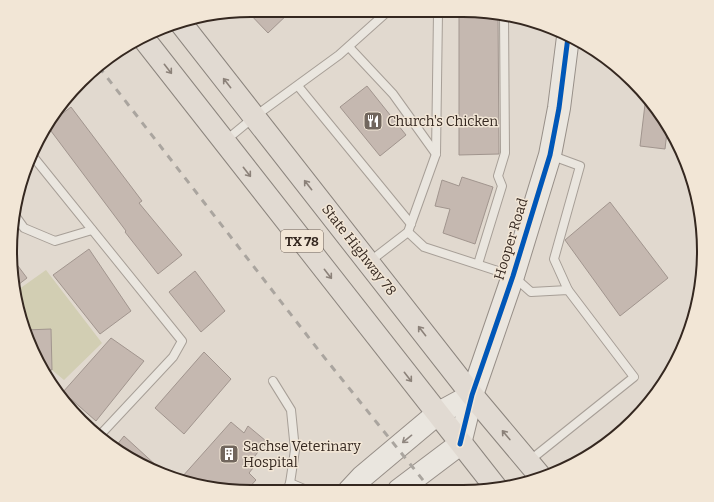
<svg xmlns="http://www.w3.org/2000/svg" width="714" height="502" viewBox="0 0 714 502" font-family="Bitter,serif">
<style>
.green{fill:#d2ceb3}
.building{fill:#c5b8b0;stroke:#a1958e}
.lines{fill:none;stroke-linecap:round;stroke-linejoin:round}
.lane-casing{stroke:#a79f97;stroke-width:10}
.secondary-casing{stroke:#978f88;stroke-width:24}
.primary-casing{stroke:#8c857e;stroke-width:24}
.lane{stroke:#eae6df;stroke-width:8}
.secondary{stroke:#eae6df;stroke-width:22}
.primary{stroke:#e1dad2;stroke-width:22}
.rail{stroke:#aaa59f;stroke-width:3;stroke-dasharray:7 7;stroke-linecap:butt}
.cycleway-casing{stroke:#f2e6d6;stroke-width:8}
.cycleway{stroke:#0057b8;stroke-width:5}
.oneway{stroke:#8b8179}
.oneway2{stroke:#908780}
.labels{text-anchor:middle;dominant-baseline:central;stroke-width:3;stroke-linejoin:round;paint-order:stroke}
.shield{fill:#f2e6d6;stroke:#6e6157;stroke-width:1}
.shield-label{font-size:13px;font-weight:bold;fill:#352820}
.poi-label{font-size:14px;fill:#352820;stroke:#f2e6d6;text-anchor:start}
.street-label{font-size:14px;fill:#352820;stroke:#f2e6d6}
.rim{fill:none;stroke:#352820;stroke-width:2}
</style>
<rect width="100%" height="100%" fill="#e1d9cf"/>
<!-- green -->
<polygon class="green" points="46,270 102,343 64,380 52,370 51,330 26,330 15,292"/>
<!-- building -->
<g class="building">
<polygon points="251,10 282,11 291,11 268,33 247,11"/>
<polygon points="459,14 498,14 499,154 459,155"/>
<polygon points="367,86 406,135 380,156 340,107"/>
<polygon points="646,96 667,132 665,149 640,146"/>
<polygon points="71,107 142,201 139,203 182,255 158,274 125,232 126,231 48,127 50,123"/>
<polygon points="462,177 493,187 475,244 443,233 450,209 435,206 442,180 459,186"/>
<polygon points="610,202 668,278 620,316 565,240"/>
<polygon points="89,249 131,311 100,334 53,275"/>
<polygon points="12,258 27,278 14,288 12,283"/>
<polygon points="195,271 225,311 201,332 169,292"/>
<polygon points="51,329 52,370 43,370 35,357 26,330"/>
<polygon points="111,338 144,361 96,421 63,392"/>
<polygon points="204,352 231,379 184,434 155,408"/>
<polygon points="231,422 244,433 248,426 266,441 252,460 257,463 249,473 256,480 246,491 235,492 182,477"/>
<polygon points="124,436 159,468 157,471 145,467 116,446"/>
</g>
<g class="lines">
<!-- lane casing -->
<g class="lane-casing">
<g id="lane">
<polyline points="349,47 393,94 436,154"/>
<polyline points="298,86 411,224"/>
<polyline points="225,141 254,117 339,55 387,12"/>
<polyline points="31,154 182,341 173,357 101,434"/>
<polyline points="550,155 580,166 554,259 568,290"/>
<polyline points="14,214 24,228 55,241 92,230"/>
<polyline points="408,232 424,247 513,276 531,292 568,290 634,377 529,461"/>
<polyline points="369,262 408,232 436,154 438,13"/>
<polyline points="478,264 502,186 498,176 505,153 504,15"/>
<polyline points="273,381 291,410 295,450 290,483 287,491"/>
<polyline points="290,483 309,491"/>
</g>
</g>
<!-- secondary casing -->
<g class="secondary-casing">
<g id="secondary">
<polyline points="399,490 460,444 472,395 513,276 550,155 559,108 568,37"/>
<polyline points="349,491 362,477 437,414 472,395"/>
</g>
</g>
<!-- primary casing -->
<g class="primary-casing">
<g id="primary">
<polyline points="180,22 472,395 540,476"/>
<polyline points="144,39 497,489"/>
</g>
</g>
<!-- lane -->
<use href="#lane" class="lane"/>
<!-- secondary -->
<use href="#secondary" class="secondary"/>
<!-- primary -->
<use href="#primary" class="primary"/>
<!-- rail -->
<polyline class="rail" points="99,67 320,352 431,490"/>
<!-- cycleway casing -->
<g class="cycleway-casing">
<polyline id="cycleway" points="460,444 472,395 513,276 550,155 559,108 568,37"/>
</g>
<!-- cycleway -->
<use href="#cycleway" class="cycleway"/>
</g>
<!-- one-way arrows -->
<defs><path id="oneway-shaft" d="M-6 0H5M1.5-3L5.5 0L1.5 3" fill="none" stroke-width="1.6" stroke-linecap="round" stroke-linejoin="round"/></defs>
<g class="oneway">
<use href="#oneway-shaft" transform="translate(168 69) rotate(52)"/>
<use href="#oneway-shaft" transform="translate(227 83) rotate(-128)"/>
<use href="#oneway-shaft" transform="translate(247 172) rotate(52)"/>
<use href="#oneway-shaft" transform="translate(308 185) rotate(-128)"/>
<use href="#oneway-shaft" transform="translate(328 274) rotate(52)"/>
<use href="#oneway-shaft" transform="translate(422 331) rotate(-128)"/>
<use href="#oneway-shaft" transform="translate(408 377) rotate(52)"/>
<use href="#oneway-shaft" transform="translate(506 435) rotate(-130)"/>
</g>
<use class="oneway2" href="#oneway-shaft" transform="translate(407 439) rotate(141)"/>
<!-- icons -->
<defs>
<g id="restaurant-square" transform="scale(1)"><rect x="-9" y="-9" width="18" height="18" rx="4" fill="#71665d" stroke="#f2e6d6"/><path d="M-5-6h1v4h1v-4h1v4h1v-4h1v5L-1.5 .5V6h-2V.5L-5-1ZM5-6V6H3V1.5H1.5Q1.5-4 5-6Z" fill="#fff"/></g>
<g id="building-square" transform="scale(1)"><rect x="-9" y="-9" width="18" height="18" rx="4" fill="#71665d" stroke="#f2e6d6"/><path d="M-4-6H4V6H1V3H-1V6H-4ZM-2.5-4.3h1.7v1.8h-1.7ZM.8-4.3h1.7v1.8H.8ZM-2.5-1h1.7V.8h-1.7ZM.8-1h1.7V.8H.8Z" fill="#fff"/></g>
</defs>
<g fill-rule="evenodd">
<use href="#restaurant-square" x="373" y="121"/>
<use href="#building-square" x="229" y="454"/>
</g>
<g class="labels">
<!-- shield labels -->
<rect class="shield" x="281" y="230" width="42" height="22" rx="3"/>
<g class="shield-label">
<text x="302" y="241">TX 78</text>
</g>
<!-- poi labels -->
<g class="poi-label">
<text x="387" y="121">Church's Chicken</text>
<text x="243" y="446">Sachse Veterinary<tspan x="243" dy="16">Hospital</tspan></text>
</g>
<!-- street labels -->
<g class="street-label">
<text transform="translate(511 239) rotate(-73)">Hooper Road</text>
<text transform="translate(359 250) rotate(52)">State Highway 78</text>
</g>
</g>
<!-- crop -->
<path d="M0 0H714V502H0ZM251 17H463A234 234 0 0 1 697 251V251A234 234 0 0 1 463 485H251A234 234 0 0 1 17 251V251A234 234 0 0 1 251 17Z" fill="#f2e6d6" fill-rule="evenodd"/>
<path class="rim" d="M251 17H463A234 234 0 0 1 697 251V251A234 234 0 0 1 463 485H251A234 234 0 0 1 17 251V251A234 234 0 0 1 251 17Z"/>
</svg>
